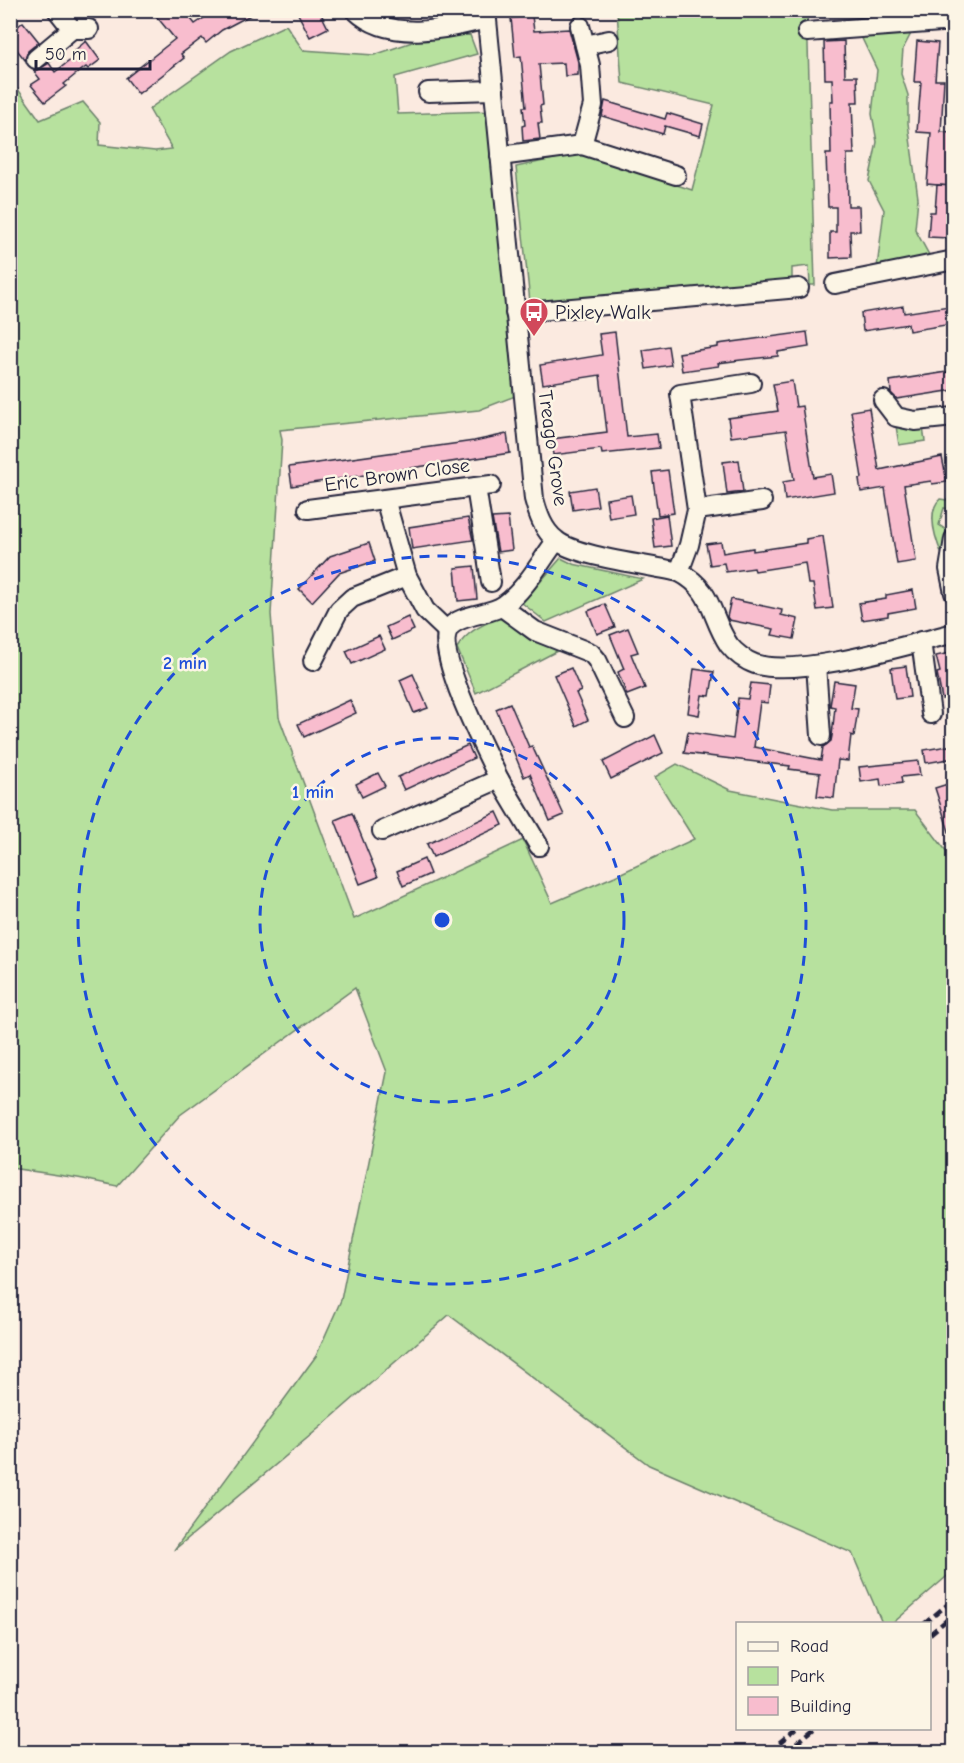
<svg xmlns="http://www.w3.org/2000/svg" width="964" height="1763" viewBox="0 0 964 1763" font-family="'Comic Neue',sans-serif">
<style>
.green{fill:#b7e19e;stroke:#6c826c;stroke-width:1.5}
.building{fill:#f8bdce;stroke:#22223b;stroke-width:1.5}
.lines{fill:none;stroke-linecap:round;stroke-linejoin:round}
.minor-casing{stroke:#22223b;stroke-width:22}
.minor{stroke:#fcf5e5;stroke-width:18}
.rail{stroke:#22223b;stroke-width:4.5;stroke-dasharray:9 4.5;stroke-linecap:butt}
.ring{fill:none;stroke:#1d4ed8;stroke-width:3;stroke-dasharray:10 8}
.labels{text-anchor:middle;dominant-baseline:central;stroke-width:5;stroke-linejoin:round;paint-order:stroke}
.poi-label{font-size:20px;fill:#22223b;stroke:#fcf5e5;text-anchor:start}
.street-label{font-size:20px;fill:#22223b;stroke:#fcf5e5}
.centre{fill:#1d4ed8;stroke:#fcf5e5;stroke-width:3}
.ring-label{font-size:18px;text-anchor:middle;font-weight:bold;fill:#1d4ed8;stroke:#fcf5e5;stroke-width:5;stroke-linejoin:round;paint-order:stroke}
</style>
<rect width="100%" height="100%" fill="#fbeae0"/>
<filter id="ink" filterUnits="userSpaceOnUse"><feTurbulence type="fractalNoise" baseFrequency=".0167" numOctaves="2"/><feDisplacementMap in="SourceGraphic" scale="12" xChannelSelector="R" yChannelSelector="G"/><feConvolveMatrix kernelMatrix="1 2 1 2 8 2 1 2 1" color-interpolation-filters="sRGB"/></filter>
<g filter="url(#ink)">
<!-- green -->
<g class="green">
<polygon points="617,11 807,11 815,285 810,285 809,266 792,268 792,279 530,302 516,167 581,153 692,190 714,105 622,83"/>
<polygon points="916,24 903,49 901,74 908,95 908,123 918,198 915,229 934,264 876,276 884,210 869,181 877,142 872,114 877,70 857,28"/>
<polygon points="286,25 303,50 374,55 424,38 470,35 477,54 395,77 398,114 493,111 523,393 479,410 280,430 282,440 271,614 279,717 354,919 523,840 552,903 615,876 694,839 655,777 677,764 730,790 832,810 915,810 950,856 953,858 953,1571 893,1623 882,1623 852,1553 649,1465 449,1315 324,1424 174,1550 316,1356 341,1300 387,1072 355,988 180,1115 117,1186 78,1178 11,1168 10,78 40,120 83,102 100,122 99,145 155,151 172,149 149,109 231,51"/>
<polygon points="922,421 925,441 899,445 896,426"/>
<path d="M940,499L953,501V510L944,508L939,525L948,531L943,557C936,541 926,512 940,499Z"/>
<polygon points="561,558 573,564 643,579 546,622 522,603"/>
<path d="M500,617L539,642L559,650L476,693L457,648C468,630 483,625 500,617Z"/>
</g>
<!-- building -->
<g class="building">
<polygon points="164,10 184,10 195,24 216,10 260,10 222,30 206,43 202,38 181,54 184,58 138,94 126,78 175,39 156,16"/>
<polygon points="296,10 319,10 328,28 310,37"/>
<polygon points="532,16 534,31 569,29 578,62 578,75 565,76 564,63 539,64 543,105 540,106 542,123 538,123 540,139 523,141 522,126 525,125 523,107 526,107 521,56 515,57 511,18"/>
<polygon points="23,22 39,42 28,51 25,60 10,41 10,33"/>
<polygon points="86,41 100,60 88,69 86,67 75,75 64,84 66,86 45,102 31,85 40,79 33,70 38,70 49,63 55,72 77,55 74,51"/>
<polygon points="844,41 845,76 857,76 858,102 852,102 854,154 847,154 848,206 859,206 860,231 850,231 851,257 830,258 830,232 836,232 836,207 828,207 826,154 831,154 830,101 833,101 832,79 825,79 824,42"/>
<polygon points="917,41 938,43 935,80 944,80 941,132 952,133 948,186 927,184 931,133 917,132 921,82 914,82"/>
<polygon points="605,101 665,119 667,113 703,124 700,136 665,126 663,134 602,116"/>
<polygon points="937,185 954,186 954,213 951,212 949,238 928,237 930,212 935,212"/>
<polygon points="903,306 904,313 949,306 952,324 909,331 908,324 863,331 861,313"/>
<polygon points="615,332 627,437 657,434 659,448 602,454 601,449 553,455 551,439 607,432 600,375 543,384 540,365 602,355 599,334"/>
<polygon points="807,332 809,347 778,352 778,356 741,360 718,363 719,366 682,371 679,353 718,347 718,344"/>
<polygon points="668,346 671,365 646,369 643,350"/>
<polygon points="954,371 954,390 897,399 891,393 890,381"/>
<polygon points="792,381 796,407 802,406 813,477 831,474 834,492 785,500 783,482 794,480 786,430 731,437 728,418 778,411 773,384"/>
<polygon points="869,408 879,470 942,457 947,482 932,484 931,481 904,485 916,561 897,564 885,488 861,492 859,479 862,478 851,411"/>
<polygon points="507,434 510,453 292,486 289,467 474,441"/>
<polygon points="739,460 743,492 727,494 723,462"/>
<polygon points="668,470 674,513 658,515 652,472"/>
<polygon points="595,487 598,506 573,510 570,491"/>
<polygon points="631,495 634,514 609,518 606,499"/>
<polygon points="667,515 671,546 655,548 651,518"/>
<polygon points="508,517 512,550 498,552 492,518"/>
<polygon points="468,518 473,540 412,549 409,527"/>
<polygon points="823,536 833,608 817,610 813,584 808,584 805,563 755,571 754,568 726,572 724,563 710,565 706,544 721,542 723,553 753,548 753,551 806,543 806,539"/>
<polygon points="369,543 375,561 339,573 312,602 299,589 330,556"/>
<polygon points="474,566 477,599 458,601 455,568"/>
<polygon points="913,590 916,608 888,613 888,616 862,620 859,603 886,599 886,595"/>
<polygon points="731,599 782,610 781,615 798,619 794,639 772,635 774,629 729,620 727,617"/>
<polygon points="605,604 615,627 597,634 588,611"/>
<polygon points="408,617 414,630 392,640 386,627"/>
<polygon points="628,628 638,652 631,654 645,688 627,695 618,672 624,669 610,635"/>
<polygon points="379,636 385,649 352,664 346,651"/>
<polygon points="954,652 954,696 942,699 937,673 940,672 936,656"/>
<polygon points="906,666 910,697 895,699 891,668"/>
<polygon points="571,668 581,691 576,693 588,720 576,726 554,675"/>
<polygon points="694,669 714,672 710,696 702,695 699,715 688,713"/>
<polygon points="413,674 428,708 414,713 400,680"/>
<polygon points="834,681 855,684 851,708 858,709 854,736 851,735 848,761 838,760 834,798 817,796 820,773 789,769 790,766 684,753 688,732 733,739 738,698 748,699 751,683 770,685 768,703 760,702 754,747 821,760 823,747 831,741 832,736 835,707 830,706"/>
<polygon points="350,700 356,713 304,737 298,724"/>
<polygon points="510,703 529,747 532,746 564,815 550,821 530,774 524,777 496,709"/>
<polygon points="655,735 663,753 611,779 603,762"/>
<polygon points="468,745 474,758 404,790 398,777"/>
<polygon points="954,745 954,758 926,763 924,750"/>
<polygon points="918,761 920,775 901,777 902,783 881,786 880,779 861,782 859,767"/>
<polygon points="378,773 385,786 362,797 356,784"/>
<polygon points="954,782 954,838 951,838 935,788"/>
<polygon points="497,812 503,825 433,857 427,844"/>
<polygon points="352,813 378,877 360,884 335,820"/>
<polygon points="424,859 430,874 403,886 397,871"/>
</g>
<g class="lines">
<!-- minor casing -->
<g class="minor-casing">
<g id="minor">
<polyline points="57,10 72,29"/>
<path d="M355,10C389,43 446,29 487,19"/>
<path d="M486,10L534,499C538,514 543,530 556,540C576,557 650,565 679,572C714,590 710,617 729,645C735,653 746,661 755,664C798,678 907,645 954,633"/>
<polyline points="807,32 954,21"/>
<polyline points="585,45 609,40"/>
<polyline points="36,59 72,29 89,29"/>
<polyline points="428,92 494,90"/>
<polyline points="582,145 676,175"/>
<polyline points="500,156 582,145 593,105 590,65 580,26"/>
<polyline points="835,284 954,260"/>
<polyline points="515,313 799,288"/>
<polyline points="883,400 896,417 915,421 954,417"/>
<polyline points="476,487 491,582"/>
<polyline points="385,499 407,576 425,610 447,631"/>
<polyline points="308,509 491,485"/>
<polyline points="697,510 762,501"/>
<polyline points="954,539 949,569 954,593"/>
<polyline points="679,572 689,545 697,510 680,394 751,383"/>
<polyline points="502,607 535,631 591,653 597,660 625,718"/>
<polyline points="921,641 931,714"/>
<polyline points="313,661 339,610 352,598 407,576"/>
<polyline points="816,665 821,736"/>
<polyline points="499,779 539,846"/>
<path d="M382,831L499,779C487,753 433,651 449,628C459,614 491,615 504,605C526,589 540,562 556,541"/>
</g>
</g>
<!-- minor -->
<use href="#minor" class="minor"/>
<!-- rail -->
<g class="rail">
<polyline points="924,1624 954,1599"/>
<polyline points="930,1634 954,1614"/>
<polyline points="769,1752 798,1728"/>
<polyline points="786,1752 815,1728"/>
</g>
</g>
</g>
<!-- distance rings -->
<g class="ring">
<circle cx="442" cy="920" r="182"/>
<circle cx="442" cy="920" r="364"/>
</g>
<!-- icons -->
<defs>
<g id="bus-pin" transform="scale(1.5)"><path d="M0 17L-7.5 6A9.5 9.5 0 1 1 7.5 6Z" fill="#d1495b" stroke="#fcf5e5"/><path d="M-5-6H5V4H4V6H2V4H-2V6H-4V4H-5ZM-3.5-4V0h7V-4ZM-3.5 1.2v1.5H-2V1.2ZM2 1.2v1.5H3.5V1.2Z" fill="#fff"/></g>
</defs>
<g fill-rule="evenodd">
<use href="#bus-pin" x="534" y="312"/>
</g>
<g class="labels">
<!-- poi labels -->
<g class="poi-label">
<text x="555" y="312">Pixley Walk</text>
</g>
<!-- street labels -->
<g class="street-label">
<text transform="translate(553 448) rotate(82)">Treago Grove</text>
<text transform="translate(397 475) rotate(-8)">Eric Brown Close</text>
</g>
</g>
<circle cx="442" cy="920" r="9" class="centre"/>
<g class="ring-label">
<text x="185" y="669">2 min</text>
<text x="313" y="798">1 min</text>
</g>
<!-- margin -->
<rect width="964" height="1763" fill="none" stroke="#fcf5e5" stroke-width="36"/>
<rect x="18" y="18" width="928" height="1727" fill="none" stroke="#22223b" stroke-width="2" filter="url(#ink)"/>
<!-- legend -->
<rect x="736" y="1622" width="195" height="108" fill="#fcf5e5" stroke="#a5a1a1" stroke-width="1.5"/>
<rect x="748" y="1642" width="30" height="9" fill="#fcf5e5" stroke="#a5a1a1" stroke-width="1.5"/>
<text x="790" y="1652" font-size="18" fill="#22223b">Road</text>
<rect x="748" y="1667" width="30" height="18" fill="#b7e19e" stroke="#a5a1a1" stroke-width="1.5"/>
<text x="790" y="1682" font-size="18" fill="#22223b">Park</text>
<rect x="748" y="1697" width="30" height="18" fill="#f8bdce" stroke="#a5a1a1" stroke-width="1.5"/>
<text x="790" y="1712" font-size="18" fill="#22223b">Building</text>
<!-- scale -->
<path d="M36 60v9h114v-9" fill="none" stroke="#22223b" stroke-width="3"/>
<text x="45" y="60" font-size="18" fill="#22223b" stroke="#fcf5e5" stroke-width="4.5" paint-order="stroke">50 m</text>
</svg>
